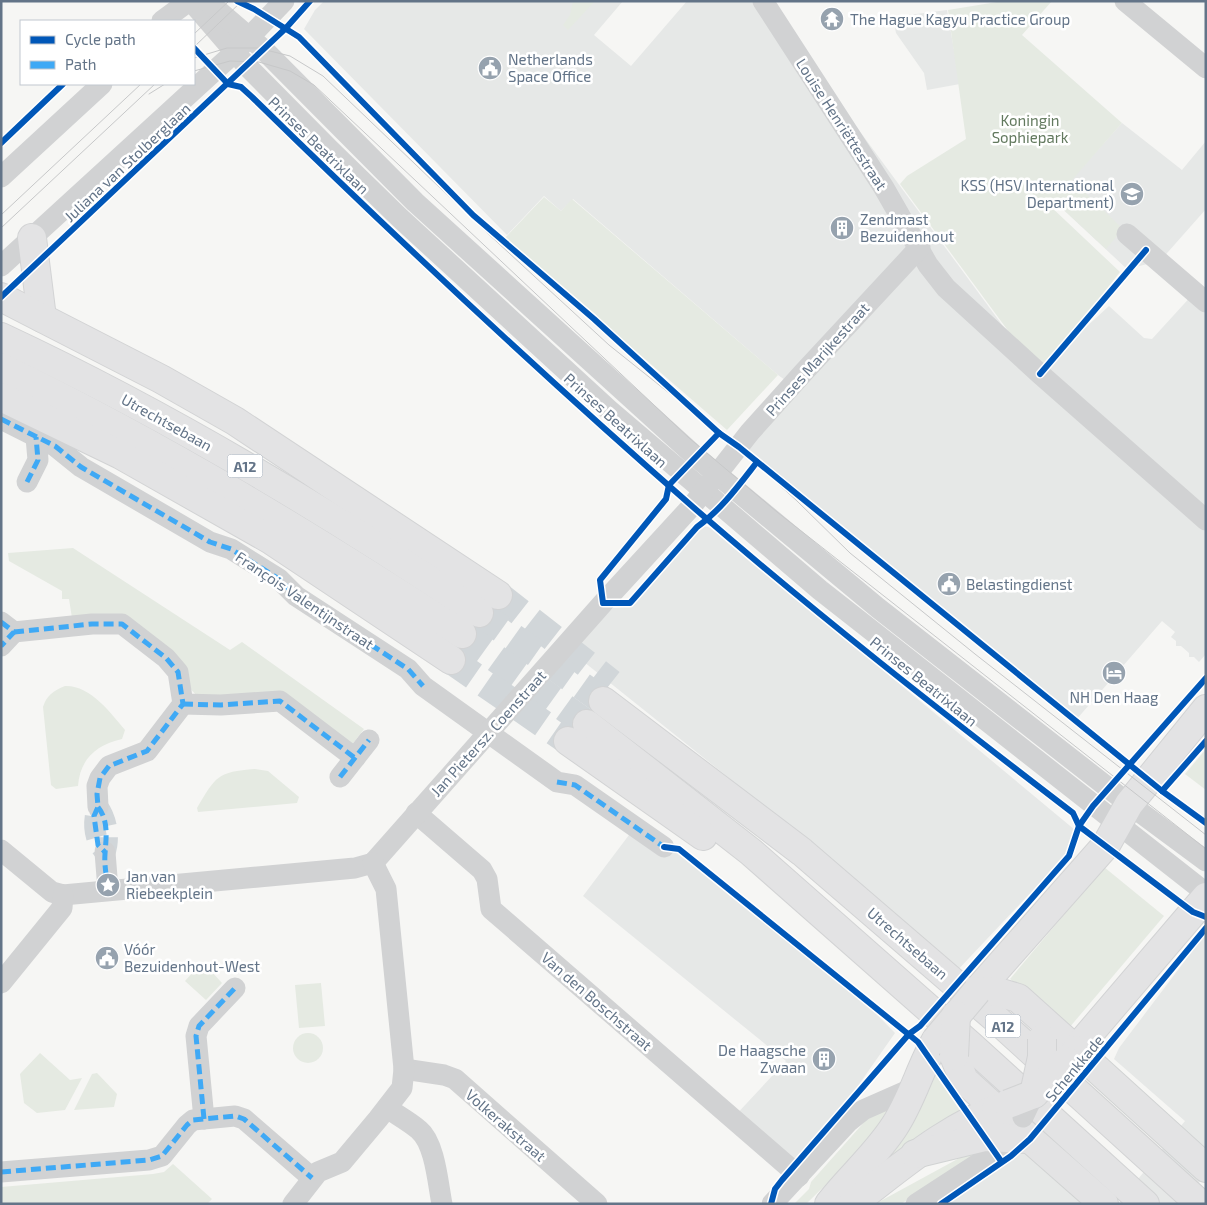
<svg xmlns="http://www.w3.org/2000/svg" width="1207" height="1205" viewBox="0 0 1207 1205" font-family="'Exo 2',sans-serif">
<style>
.built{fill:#e6e8e7}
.green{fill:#e5eae2}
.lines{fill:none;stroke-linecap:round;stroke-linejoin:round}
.minor-tunnel{stroke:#d1d6d9;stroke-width:21;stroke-dasharray:21 11;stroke-linecap:butt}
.major-tunnel{stroke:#d1d6d9;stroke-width:28;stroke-dasharray:28 14;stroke-linecap:butt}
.major-casing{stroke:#d2d3d4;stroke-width:30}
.highway-casing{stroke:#d1d3d3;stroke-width:30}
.minor{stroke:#d1d2d3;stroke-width:21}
.major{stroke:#e3e3e4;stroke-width:28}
.highway{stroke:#e3e3e4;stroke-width:28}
.tram{stroke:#c7c8c9;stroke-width:1}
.major-bridge-casing{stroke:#d2d3d4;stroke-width:30;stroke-linecap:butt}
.minor-bridge{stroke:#d1d2d3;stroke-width:21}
.major-bridge{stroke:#e3e3e4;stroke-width:28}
.quiet{stroke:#3fa9f5;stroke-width:5;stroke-dasharray:10 5;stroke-linecap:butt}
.cycleway-casing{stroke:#fff;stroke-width:9}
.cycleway{stroke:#0057b8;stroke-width:6}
.labels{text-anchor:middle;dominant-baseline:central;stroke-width:5;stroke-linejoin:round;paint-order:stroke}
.shield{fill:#fff;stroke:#929eac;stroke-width:1}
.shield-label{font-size:14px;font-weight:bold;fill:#637488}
.poi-label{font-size:15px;fill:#637488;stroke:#fff;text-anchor:start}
.park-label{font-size:15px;fill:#62795e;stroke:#fff}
.street-label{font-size:15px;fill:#637488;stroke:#fff}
</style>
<rect width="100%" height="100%" fill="#f6f6f4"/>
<!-- built -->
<g class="built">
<polygon points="324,1 623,1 594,35 631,66 687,1 764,1 1039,375 1060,351 1109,306 1144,338 1152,339 1194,293 1206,303 1206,654 1199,662 1194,657 1189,657 1189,653 1181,646 1176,646 1176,641 1171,637 1175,632 1162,621 1076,720 745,449 799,390 778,375 573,199 561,211 544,196 507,235 304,29 315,10"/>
<polygon points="947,10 960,84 927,90 924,73 896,33 893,17"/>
<polygon points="1122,123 1182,170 1206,141 1206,209 1160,261 1127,269 1053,200"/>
<polygon points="703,526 712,528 1075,830 1068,853 954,974 803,852 729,778 564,646 613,608 632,606"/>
<polygon points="635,827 664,847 679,849 847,984 895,1033 834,1120 791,1169 732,1119 786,1061 583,896"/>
<polygon points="1206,933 1206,1174 1182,1204 1118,1204 1185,1121 1114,1059 1119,1048"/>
<polygon points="1032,1141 1103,1204 944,1204 1005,1165"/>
</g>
<!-- green -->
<g class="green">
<polygon points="573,1 595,1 568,30 563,25 570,15"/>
<polygon points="1003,1 1052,1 1022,35 1122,123 1072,180 1123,229 1106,249 1053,200 1048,204 1120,272 1040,374 900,184 907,176 966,139 948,10"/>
<polygon points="544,197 561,211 572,199 778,375 727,430 505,238"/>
<polygon points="73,548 230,650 242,642 364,729 351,746 291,699 230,699 196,695 135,626 72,618 69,599 62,599 62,591 9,561 8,553"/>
<path d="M65,686C90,685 110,712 125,730L122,739C96,745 80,759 78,786L56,789L51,785L43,707C47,695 53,691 65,686Z"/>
<polygon points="1206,749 1206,790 1185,774"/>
<path d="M255,769L268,771L299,797L297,803L198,812L197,808C216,776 217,772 255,769Z"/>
<polygon points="1104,867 1164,916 1069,1028 1010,979"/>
<polygon points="204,968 209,969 222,983 206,1000 185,981 195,970"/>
<polygon points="321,983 325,1026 299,1028 295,985"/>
<circle cx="308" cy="1048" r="15"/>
<polygon points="40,1053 70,1080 82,1078 65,1110 37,1113 24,1103 20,1074"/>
<path d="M930,1067L961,1112C925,1128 894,1153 864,1180Z"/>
<polygon points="97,1073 117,1094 114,1107 74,1110 92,1074"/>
<polygon points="897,1110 851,1160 806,1204 794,1204 809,1189 811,1182 867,1119 881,1111"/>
<polygon points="977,1143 975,1155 901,1204 875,1204 965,1155"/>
<polygon points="173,1164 212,1199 207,1204 1,1204 1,1187 153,1174 164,1172"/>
</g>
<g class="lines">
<!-- minor-tunnel -->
<path class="minor-tunnel" d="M98,807C107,819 110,839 105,852C94,841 92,821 98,807Z"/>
<!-- major-tunnel -->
<g class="major-tunnel">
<polyline points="498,595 611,683"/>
<polyline points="479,613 603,701"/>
<polyline points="462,634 587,724"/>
<polyline points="451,660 568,741"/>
</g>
<!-- major casing -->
<g class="major-casing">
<g id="major">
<polyline points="32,238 42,318"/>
<polyline points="1,297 161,379 235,421 498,595"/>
<path d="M1,337C168,415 326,510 479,613"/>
<path d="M1,367C162,445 313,537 462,634"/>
<polyline points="1,397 121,455 271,540 451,660"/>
<polyline points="603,701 802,852 995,1018 1200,1204"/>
<polyline points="587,724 751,852 970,1045 1145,1204"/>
<polyline points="568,741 703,836"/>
<polyline points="977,991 1106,845 1129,804 1206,709"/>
<polyline points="977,991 998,992 1018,998 1076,1050"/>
<polyline points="954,1056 964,1080 996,1109"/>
<polyline points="1066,1061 1206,897"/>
<path d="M829,1204C850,1177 875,1156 894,1127C912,1100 920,1068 936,1040"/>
<path d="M852,1204C906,1163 943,1129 1008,1104"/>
</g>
</g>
<!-- highway casing -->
<g class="highway-casing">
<g id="highway">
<polyline points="1076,1050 1206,1168"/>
<polyline points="996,1109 1104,1204"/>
<polyline points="915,1154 985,1137 1030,1139"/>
</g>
</g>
<!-- minor -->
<g class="minor">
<polyline points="191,1 246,65 330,150 400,218 609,410 820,590 1206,893"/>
<polyline points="207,1 263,49 415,202 695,456 878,608 1129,804 1206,861"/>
<polyline points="763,1 884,188 928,265 946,288 1040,374 1206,520"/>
<polyline points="1125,1 1206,68"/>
<polyline points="162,21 189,1"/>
<polyline points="1,177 102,84"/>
<polyline points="1127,234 1206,302"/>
<polyline points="1,266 235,52 284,1"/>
<polyline points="1,419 55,446 81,467 210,542 231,549 279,579 296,596 408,669 423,686 557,782 575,785 664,847"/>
<polyline points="27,482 38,460 36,437"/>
<polyline points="1,622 14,632 1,646"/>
<polyline points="14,632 92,624 122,624 166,658 178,672 183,704 147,751 109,766 100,778 97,786 98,807"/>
<polyline points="183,704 221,705 280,701 355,758"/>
<polyline points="340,777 369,740"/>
<polyline points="416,813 482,870 487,879 491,909 799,1176"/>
<polyline points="1,850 52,892 63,895 355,868 373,863"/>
<polyline points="105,852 108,890"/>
<polyline points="373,863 603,603 692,506 750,432 803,373 920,247"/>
<polyline points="1,983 62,908 63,895"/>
<polyline points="404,1069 444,1075 455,1079 597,1204"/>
<path d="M387,1108C397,1115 410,1122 419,1130C435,1143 438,1184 442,1204"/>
<polyline points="204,1119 196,1036 199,1026 235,988"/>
<polyline points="1,1172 149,1160 162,1156 187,1125 193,1120 235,1116 244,1119 312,1178"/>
<polyline points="293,1204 318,1172 342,1162 378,1119 402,1088 404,1069 386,889 373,863"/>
<polyline points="772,1204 848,1122 863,1110 913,1088"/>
<polyline points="916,1204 996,1152 1016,1131"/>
</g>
<!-- major -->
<use href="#major" class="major"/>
<!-- highway -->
<use href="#highway" class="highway"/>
<!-- tram -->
<g class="tram">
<polyline points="194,34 229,1"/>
<polyline points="194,47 242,1"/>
<polyline points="194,58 227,48 258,48 290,56 323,76 484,230 609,345 743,452 797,501 850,553 975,654 1206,835"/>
<polyline points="194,71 230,61 259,62 290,71 314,85 689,438 777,512 1206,849"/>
<polyline points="149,94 165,84"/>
<polyline points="1,215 141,84"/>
<polyline points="1,228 155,84"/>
</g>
<!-- major-bridge casing -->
<g class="major-bridge-casing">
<g id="major-bridge">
<polyline points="936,1040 977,991"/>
<polyline points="954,1056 956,1015"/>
<polyline points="1034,1094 1042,1057 1042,1039"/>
<polyline points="1008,1104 1034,1094 1066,1061"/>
</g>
</g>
<!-- minor-bridge -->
<polyline class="minor-bridge" points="1023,1117 1034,1094"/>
<!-- major-bridge -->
<use href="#major-bridge" class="major-bridge"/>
<!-- quiet -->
<g class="quiet">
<polyline points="1,419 55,446 81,467 210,542 231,549 279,579 296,596 408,669 423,686"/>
<polyline points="27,482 38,460 36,437"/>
<polyline points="1,622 14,632 1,646"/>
<polyline points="14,632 92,624 122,624 166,658 178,672 183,704 147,751 109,766 100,778 97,794 98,807 94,816 98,845 105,852"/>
<polyline points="183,704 221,705 280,701 355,758"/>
<polyline points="340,777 369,740"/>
<polyline points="557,782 575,785 664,847"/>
<path d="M98,807C109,821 106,838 105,854C104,866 107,878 108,890"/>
<polyline points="204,1119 196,1036 199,1026 235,988"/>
<polyline points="1,1172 149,1160 162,1156 187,1125 193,1120 235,1116 244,1119 312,1178"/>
</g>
<!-- cycleway casing -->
<g class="cycleway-casing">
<g id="cycleway">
<polyline points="237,1 254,9 299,37 473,215 594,319 719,433 739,447 1162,791 1206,823"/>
<path d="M194,48L228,84L241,87L252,97C395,237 542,375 693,507C816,614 944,714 1073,813L1079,826L1193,912L1206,917"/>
<polyline points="1,143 63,84"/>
<polyline points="1,297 286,28 310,1"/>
<polyline points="1040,374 1146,250"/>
<path d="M719,433L669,485L666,499L600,580L603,603H630L697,527C721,510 739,485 757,462"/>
<polyline points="1162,791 1206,741"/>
<polyline points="664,847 679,849 918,1042 1001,1161"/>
<polyline points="771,1204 775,1189 782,1180 909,1034 920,1026 1069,856 1079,826 1093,806 1206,678"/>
<polyline points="941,1204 1011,1156 1030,1139 1206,928"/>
</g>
</g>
<!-- cycleway -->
<use href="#cycleway" class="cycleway"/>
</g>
<!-- icons -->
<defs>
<g id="temple-disc" transform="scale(1.25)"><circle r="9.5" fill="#96a2ae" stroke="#fff"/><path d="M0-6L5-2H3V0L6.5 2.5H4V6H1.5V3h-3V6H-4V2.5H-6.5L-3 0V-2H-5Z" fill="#fff"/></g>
<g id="civic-disc" transform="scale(1.25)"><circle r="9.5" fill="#96a2ae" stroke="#fff"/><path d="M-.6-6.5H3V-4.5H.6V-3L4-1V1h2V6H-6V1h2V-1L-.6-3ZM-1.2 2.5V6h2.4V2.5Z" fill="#fff"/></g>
<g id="school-disc" transform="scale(1.25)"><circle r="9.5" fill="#96a2ae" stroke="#fff"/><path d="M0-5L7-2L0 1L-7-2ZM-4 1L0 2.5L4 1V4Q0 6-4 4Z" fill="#fff"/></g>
<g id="building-disc" transform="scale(1.25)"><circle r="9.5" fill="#96a2ae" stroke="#fff"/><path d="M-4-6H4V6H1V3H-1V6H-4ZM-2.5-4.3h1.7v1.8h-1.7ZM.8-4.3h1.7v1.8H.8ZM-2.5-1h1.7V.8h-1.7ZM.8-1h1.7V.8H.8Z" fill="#fff"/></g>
<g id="hotel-disc" transform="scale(1.25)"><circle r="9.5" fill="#96a2ae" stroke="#fff"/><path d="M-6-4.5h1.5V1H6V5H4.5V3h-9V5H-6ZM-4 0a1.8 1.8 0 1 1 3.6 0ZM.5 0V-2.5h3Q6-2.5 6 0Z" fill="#fff"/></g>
<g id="sight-disc" transform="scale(1.25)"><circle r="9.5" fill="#96a2ae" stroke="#fff"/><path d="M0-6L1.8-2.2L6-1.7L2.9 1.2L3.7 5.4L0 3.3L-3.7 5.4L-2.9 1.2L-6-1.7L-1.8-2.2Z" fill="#fff"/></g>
</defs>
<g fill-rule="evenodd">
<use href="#temple-disc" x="832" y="19"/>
<use href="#civic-disc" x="490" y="68"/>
<use href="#school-disc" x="1132" y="194"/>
<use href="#building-disc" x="842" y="228"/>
<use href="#civic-disc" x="949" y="584"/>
<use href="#hotel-disc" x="1114" y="673"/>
<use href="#sight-disc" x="108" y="885"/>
<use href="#civic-disc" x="107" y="958"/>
<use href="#building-disc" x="824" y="1059"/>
</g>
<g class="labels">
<!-- shield labels -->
<g class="shield">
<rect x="227.5" y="454.5" width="35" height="23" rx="4"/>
<rect x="985.5" y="1014.5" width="35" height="23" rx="4"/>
</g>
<g class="shield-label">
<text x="245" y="466">A12</text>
<text x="1003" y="1026">A12</text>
</g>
<!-- poi labels -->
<g class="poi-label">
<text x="850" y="19">The Hague Kagyu Practice Group</text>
<text x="508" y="59">Netherlands<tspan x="508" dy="17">Space Office</tspan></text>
<text x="1114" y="185" text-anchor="end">KSS (HSV International<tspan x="1114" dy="17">Department)</tspan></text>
<text x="860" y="219">Zendmast<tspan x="860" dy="17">Bezuidenhout</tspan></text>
<text x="966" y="584">Belastingdienst</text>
<text x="1114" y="697" text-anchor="middle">NH Den Haag</text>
<text x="126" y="876">Jan van<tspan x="126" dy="17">Riebeekplein</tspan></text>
<text x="124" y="949">Vóór<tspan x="124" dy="17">Bezuidenhout-West</tspan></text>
<text x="806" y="1050" text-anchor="end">De Haagsche<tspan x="806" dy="17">Zwaan</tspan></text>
</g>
<!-- park labels -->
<g class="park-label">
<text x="1030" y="120">Koningin<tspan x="1030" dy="17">Sophiepark</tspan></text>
</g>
<!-- street labels -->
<g class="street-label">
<text transform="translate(842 124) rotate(57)">Louise Henriëttestraat</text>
<text transform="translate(319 145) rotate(44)">Prinses Beatrixlaan</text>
<text transform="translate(127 162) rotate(-43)">Juliana van Stolberglaan</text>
<text transform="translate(817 359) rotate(-48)">Prinses Marijkestraat</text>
<text transform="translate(616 420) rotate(42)">Prinses Beatrixlaan</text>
<text transform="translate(167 422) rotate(29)">Utrechtsebaan</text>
<text transform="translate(305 600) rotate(34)">François Valentijnstraat</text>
<text transform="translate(924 681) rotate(39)">Prinses Beatrixlaan</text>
<text transform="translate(488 733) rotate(-48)">Jan Pietersz. Coenstraat</text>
<text transform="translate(908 943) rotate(41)">Utrechtsebaan</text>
<text transform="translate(597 1001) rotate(41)">Van den Boschstraat</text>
<text transform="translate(1074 1068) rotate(-50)">Schenkkade</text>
<text transform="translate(506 1125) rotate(41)">Volkerakstraat</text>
</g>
</g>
<!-- border -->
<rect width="1207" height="1205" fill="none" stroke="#637488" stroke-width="5"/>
<!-- legend -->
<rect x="20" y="20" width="175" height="65" fill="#ffffff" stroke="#c1c7cf"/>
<rect x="30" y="36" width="25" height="8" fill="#0057b8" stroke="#c1c7cf"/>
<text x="65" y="45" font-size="15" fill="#637488">Cycle path</text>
<rect x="30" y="61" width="25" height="8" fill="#3fa9f5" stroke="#c1c7cf"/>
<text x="65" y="70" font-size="15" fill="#637488">Path</text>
</svg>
